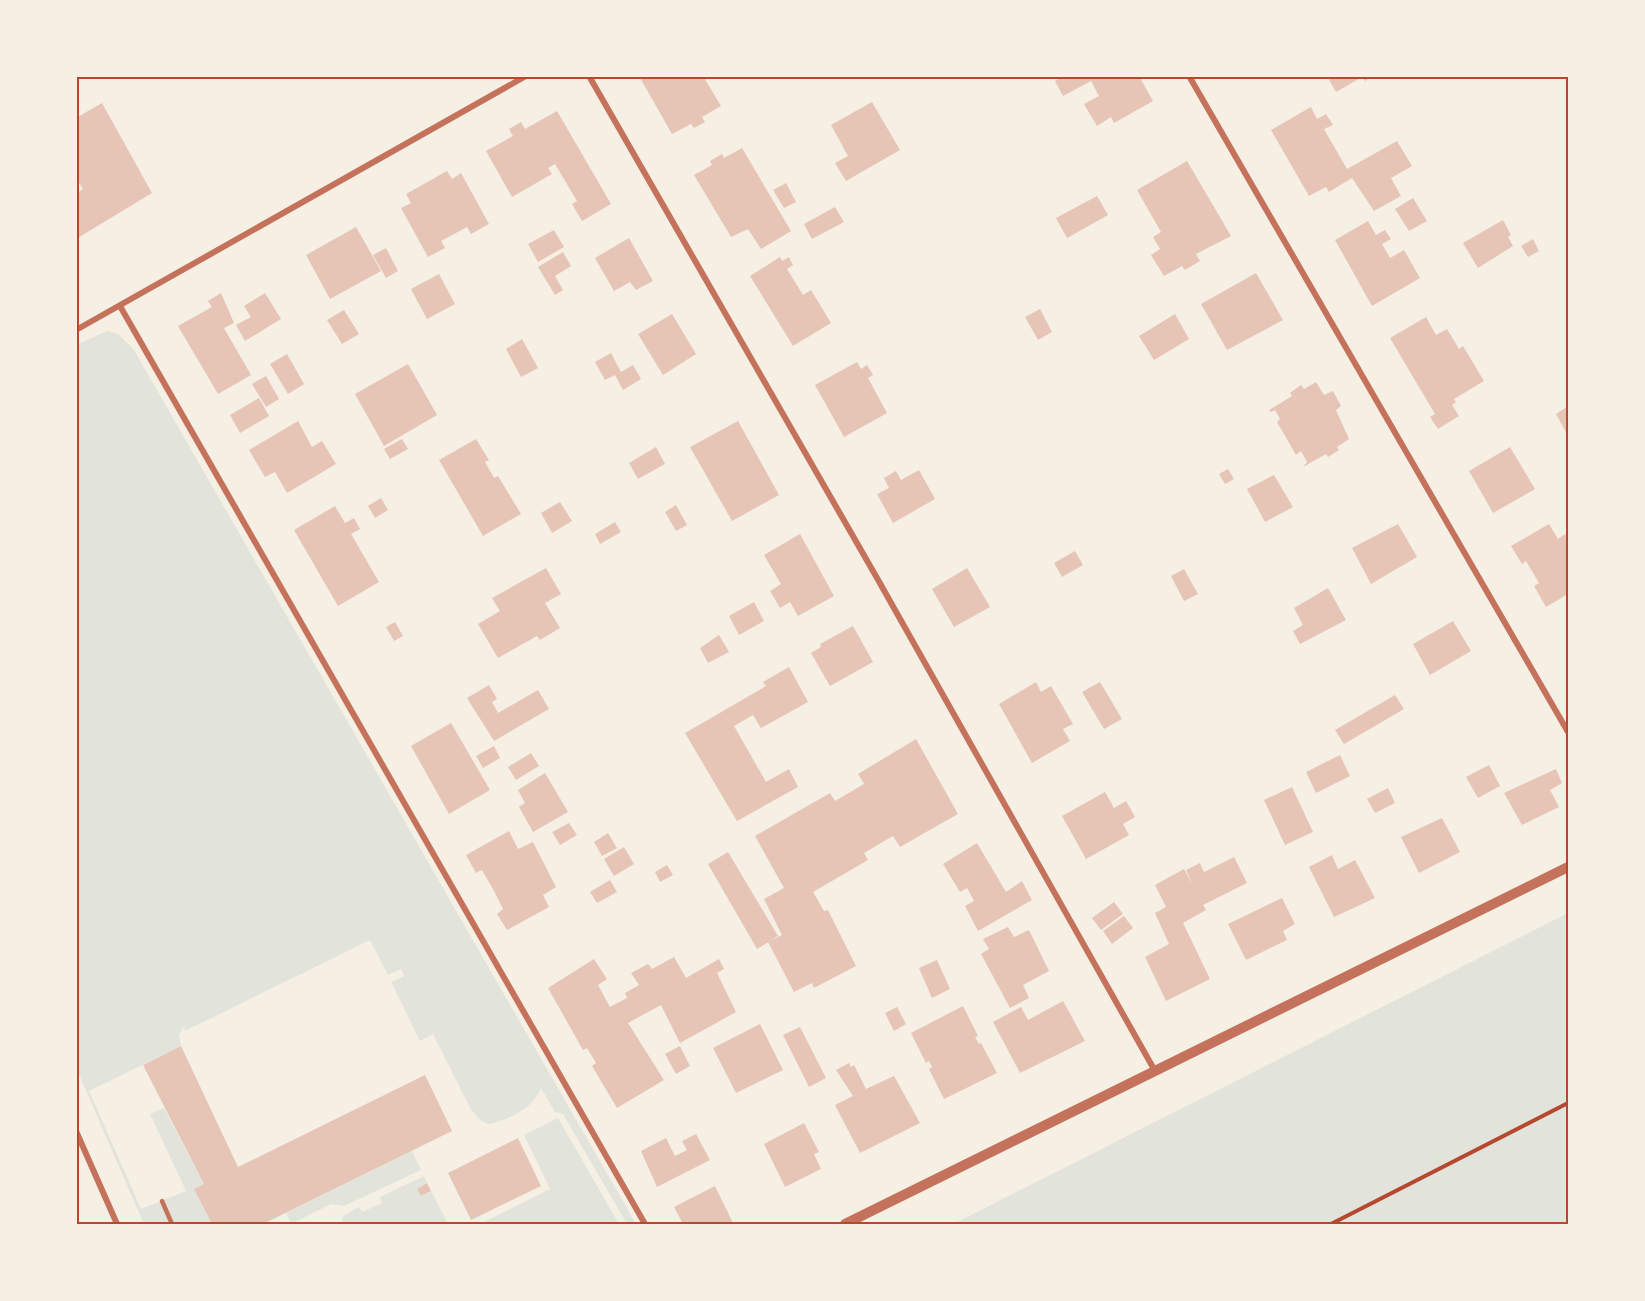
<svg xmlns="http://www.w3.org/2000/svg" width="1645" height="1301" viewBox="0 0 1645 1301" font-family="Rubik,sans-serif">
<style>
.green{fill:#e2e4dc}
.building{fill:#e6c5b7}
.lines{fill:none;stroke-linecap:round;stroke-linejoin:round}
.path{stroke:#b5482f;stroke-width:4}
.service{stroke:#c5725c;stroke-width:4.5}
.minor{stroke:#c5725c;stroke-width:6}
.tertiary{stroke:#c5725c;stroke-width:10}
.neatline{fill:none;stroke:#b5482f;stroke-width:2}
</style>
<rect width="100%" height="100%" fill="#f6efe4"/>
<!-- green -->
<g class="green">
<path d="M107,331L118,334L134,350L636,1224H627L563,1114L555,1112L541,1088C533,1108 510,1120 488,1124L481,1121L470,1108L433,1034L420,1041L391,982L404,976L401,969L388,975L370,940L185,1031L184,1026L179,1035L181,1046L89,1091L141,1209L186,1191L150,1114L164,1108L204,1184L194,1189L212,1224H144L77,1070L76,345Z"/>
<polygon points="1568,913 1568,1224 953,1224"/>
<polygon points="558,1118 619,1224 480,1224 550,1189 524,1135"/>
<polygon points="412,1151 421,1170 344,1206 331,1204 291,1224 286,1213"/>
<polygon points="424,1176 427,1183 417,1189 421,1196 431,1191 448,1224 342,1224 343,1216 359,1207 362,1212 382,1203 380,1197"/>
</g>
<!-- building -->
<g class="building">
<polygon points="639,76 703,76 721,106 702,117 705,122 694,128 691,124 672,134"/>
<polygon points="1063,76 1139,76 1153,101 1114,123 1111,117 1097,126 1084,104 1099,96 1091,81 1063,96 1055,81"/>
<polygon points="1327,76 1373,76 1365,81 1362,77 1336,92"/>
<polygon points="872,102 900,150 846,181 835,163 848,156 831,125"/>
<polygon points="102,103 152,193 76,239 76,194 83,189 76,178 76,118"/>
<polygon points="1311,107 1317,119 1326,114 1333,125 1324,129 1347,169 1397,141 1412,166 1391,178 1401,196 1374,211 1352,178 1329,192 1326,187 1309,196 1271,130"/>
<polygon points="557,111 611,204 582,221 572,204 577,201 555,164 548,168 552,174 512,197 486,151 513,136 509,129 521,122 525,129"/>
<polygon points="742,148 791,231 761,249 748,229 731,237 694,175 712,165 710,161 722,154 724,158"/>
<polygon points="1187,161 1231,236 1196,254 1200,261 1185,270 1182,266 1164,276 1151,255 1160,249 1153,237 1161,232 1137,190"/>
<polygon points="447,171 452,179 461,173 489,224 471,234 467,227 441,241 445,248 428,257 401,208 411,203 406,194"/>
<polygon points="786,183 796,202 784,208 773,190"/>
<polygon points="1097,196 1108,215 1067,238 1056,218"/>
<polygon points="1413,198 1427,221 1409,231 1395,209"/>
<polygon points="835,207 844,222 812,239 804,224"/>
<polygon points="1503,220 1511,235 1508,237 1513,246 1478,268 1463,243"/>
<polygon points="1368,221 1376,235 1385,230 1391,239 1382,244 1390,258 1404,250 1420,278 1372,306 1335,240"/>
<polygon points="356,227 381,271 330,299 306,255"/>
<polygon points="554,230 564,247 538,262 528,244"/>
<polygon points="629,238 653,281 636,290 630,282 614,291 595,258"/>
<polygon points="1533,239 1539,251 1528,257 1521,246"/>
<polygon points="386,248 398,271 386,278 373,255"/>
<polygon points="563,252 571,266 555,276 563,290 555,295 538,267"/>
<polygon points="780,257 782,261 789,257 793,265 787,269 803,295 811,290 831,323 793,346 750,276"/>
<polygon points="1256,273 1283,320 1227,350 1201,304"/>
<polygon points="439,274 455,304 427,319 411,289"/>
<polygon points="221,293 234,323 224,328 251,375 218,394 178,326 212,307 208,301"/>
<polygon points="265,293 281,319 245,341 236,325 251,317 244,306"/>
<polygon points="1040,309 1052,332 1038,340 1025,317"/>
<polygon points="344,310 359,334 342,344 327,320"/>
<polygon points="672,314 696,354 663,375 638,334"/>
<polygon points="1175,314 1189,339 1154,360 1139,336"/>
<polygon points="1426,317 1436,335 1447,329 1459,349 1463,346 1484,381 1454,399 1456,402 1452,405 1459,416 1438,429 1430,417 1435,414 1390,338"/>
<polygon points="522,339 538,368 521,377 506,349"/>
<polygon points="611,353 621,372 633,365 641,379 623,390 615,375 605,380 595,362"/>
<polygon points="287,354 304,384 288,394 270,364"/>
<polygon points="857,362 861,369 867,365 873,375 868,378 887,413 844,437 815,385"/>
<polygon points="408,364 437,415 384,446 355,394"/>
<polygon points="266,376 279,399 266,407 252,384"/>
<polygon points="1316,382 1324,395 1333,391 1341,406 1336,410 1349,439 1337,447 1339,450 1328,457 1326,454 1303,467 1307,462 1301,451 1296,455 1277,422 1280,419 1275,410 1271,412 1269,410 1292,396 1290,393 1301,385 1304,389"/>
<polygon points="259,398 269,416 240,433 230,415"/>
<polygon points="1568,406 1568,436 1556,414"/>
<polygon points="298,421 312,447 322,441 336,464 287,493 275,472 265,477 249,450"/>
<polygon points="738,421 779,495 732,521 690,447"/>
<polygon points="402,439 408,449 390,459 384,449"/>
<polygon points="476,439 489,460 485,462 494,478 498,476 521,514 483,536 439,460"/>
<polygon points="656,447 665,464 638,479 629,463"/>
<polygon points="1510,447 1535,489 1493,513 1469,471"/>
<polygon points="1228,469 1234,479 1225,484 1219,474"/>
<polygon points="919,470 935,499 893,523 877,494 889,488 884,478 896,471 901,480"/>
<polygon points="1274,475 1293,507 1265,522 1247,489"/>
<polygon points="381,498 388,510 375,518 368,506"/>
<polygon points="560,502 572,521 552,533 541,513"/>
<polygon points="676,505 687,525 676,531 665,512"/>
<polygon points="335,506 345,523 354,518 360,529 351,534 379,582 338,606 294,530"/>
<polygon points="615,522 621,532 600,544 595,534"/>
<polygon points="1398,524 1417,557 1371,584 1352,548"/>
<polygon points="1549,524 1558,539 1565,534 1568,541 1568,594 1546,607 1534,586 1539,583 1526,561 1522,564 1511,546"/>
<polygon points="800,534 834,596 798,616 790,602 780,608 770,591 781,584 764,555"/>
<polygon points="1075,551 1083,565 1062,577 1054,563"/>
<polygon points="546,568 561,594 545,603 560,628 540,640 537,636 498,658 478,624 500,611 492,598"/>
<polygon points="967,568 990,607 954,627 932,589"/>
<polygon points="1184,569 1198,594 1184,601 1171,576"/>
<polygon points="1328,588 1346,620 1300,644 1293,631 1303,625 1294,608"/>
<polygon points="754,602 764,621 739,635 729,616"/>
<polygon points="1453,621 1471,651 1430,675 1413,644"/>
<polygon points="395,622 403,636 394,641 386,627"/>
<polygon points="853,626 873,662 830,686 811,653 821,647 820,644"/>
<polygon points="719,635 729,652 708,663 700,648"/>
<polygon points="789,667 808,702 761,728 753,715 734,726 766,782 789,769 798,787 737,821 685,733 766,686 763,682"/>
<polygon points="1036,682 1041,692 1051,686 1073,724 1063,729 1070,741 1032,763 999,704"/>
<polygon points="1100,682 1122,719 1104,729 1082,692"/>
<polygon points="489,685 497,699 492,702 498,713 538,690 549,709 494,741 467,698"/>
<polygon points="1395,695 1404,709 1344,744 1335,730"/>
<polygon points="451,723 490,790 449,814 411,746"/>
<polygon points="916,739 958,814 900,847 893,836 864,853 868,860 813,892 824,911 828,910 856,966 814,988 812,983 794,992 768,942 782,935 764,899 784,888 755,836 830,793 835,801 864,784 858,774"/>
<polygon points="494,746 500,758 483,768 476,756"/>
<polygon points="531,753 539,766 516,780 508,767"/>
<polygon points="1340,755 1350,776 1316,793 1306,772"/>
<polygon points="1489,765 1500,786 1478,798 1466,777"/>
<polygon points="1556,769 1562,783 1550,790 1559,807 1522,825 1504,793"/>
<polygon points="545,773 568,812 533,832 519,807 525,803 518,790"/>
<polygon points="1292,787 1313,832 1285,845 1264,800"/>
<polygon points="1388,788 1395,803 1375,813 1367,799"/>
<polygon points="1105,792 1114,808 1126,801 1135,817 1123,824 1129,835 1086,859 1062,816"/>
<polygon points="1442,818 1460,852 1419,873 1401,837"/>
<polygon points="569,823 577,835 560,845 552,832"/>
<polygon points="509,831 518,849 533,842 556,887 543,895 549,907 507,930 497,914 503,909 493,889 482,870 476,873 466,855"/>
<polygon points="608,833 617,848 602,856 594,842"/>
<polygon points="977,843 1006,892 1022,881 1032,900 978,931 965,906 974,901 967,888 960,892 943,864"/>
<polygon points="624,847 634,864 614,876 604,859"/>
<polygon points="728,852 778,936 757,949 708,864"/>
<polygon points="1332,855 1338,869 1355,860 1375,898 1334,917 1309,867"/>
<polygon points="1234,857 1247,883 1203,905 1206,910 1183,923 1210,979 1166,1001 1145,957 1169,944 1155,913 1166,907 1155,885 1184,869 1192,884 1186,870 1200,863 1204,872"/>
<polygon points="667,865 673,875 660,882 655,872"/>
<polygon points="610,880 617,892 597,903 590,892"/>
<polygon points="1282,898 1295,924 1283,931 1287,940 1246,960 1228,924"/>
<polygon points="1114,902 1123,914 1101,930 1092,918"/>
<polygon points="1124,916 1133,928 1112,944 1103,931"/>
<polygon points="1008,927 1014,937 1029,930 1049,971 1023,985 1029,998 1010,1008 981,954 989,949 983,939"/>
<polygon points="674,957 686,978 719,959 724,969 717,973 736,1012 680,1043 661,1005 628,1023 664,1080 617,1108 592,1066 596,1063 587,1048 583,1050 548,988 594,959 607,979 598,985 610,1007 627,998 625,993 639,985 631,973 648,964 652,969"/>
<polygon points="937,960 950,989 932,998 919,968"/>
<polygon points="1063,1001 1085,1041 1020,1073 993,1022 1021,1007 1028,1020"/>
<polygon points="963,1006 978,1036 975,1037 979,1044 981,1043 997,1073 944,1099 929,1069 932,1067 929,1061 926,1063 911,1033"/>
<polygon points="897,1007 906,1024 894,1031 885,1013"/>
<polygon points="760,1024 783,1070 736,1093 713,1048"/>
<polygon points="800,1027 826,1078 809,1087 783,1035"/>
<polygon points="181,1046 238,1167 425,1075 452,1131 263,1224 212,1224 194,1189 204,1184 143,1065"/>
<polygon points="680,1046 690,1066 676,1074 665,1054"/>
<polygon points="849,1063 851,1067 854,1065 866,1089 894,1076 920,1123 860,1153 835,1105 853,1096 836,1070"/>
<polygon points="804,1123 819,1152 814,1154 821,1169 785,1187 764,1144"/>
<polygon points="696,1134 710,1160 657,1187 641,1151 666,1138 675,1156 687,1150 682,1141"/>
<polygon points="518,1138 541,1186 471,1220 448,1173"/>
<polygon points="427,1183 431,1191 421,1196 417,1189"/>
<polygon points="715,1186 733,1223 683,1224 674,1207"/>
</g>
<g class="lines">
<!-- path -->
<polyline class="path" points="1331,1224 1568,1103"/>
<!-- service -->
<polyline class="service" points="162,1201 172,1224"/>
<!-- minor -->
<g class="minor">
<polyline points="589,76 877,578 1155,1071"/>
<polyline points="1189,76 1568,732"/>
<polyline points="120,306 645,1224"/>
<polyline points="76,330 526,76"/>
<polyline points="76,1131 117,1224"/>
</g>
<!-- tertiary -->
<polyline class="tertiary" points="845,1224 1568,867"/>
</g>
<!-- border -->
<rect width="1645" height="1301" fill="none" stroke="#f6efe4" stroke-width="156"/>
<rect x="78" y="78" width="1489" height="1145" class="neatline"/>
</svg>
